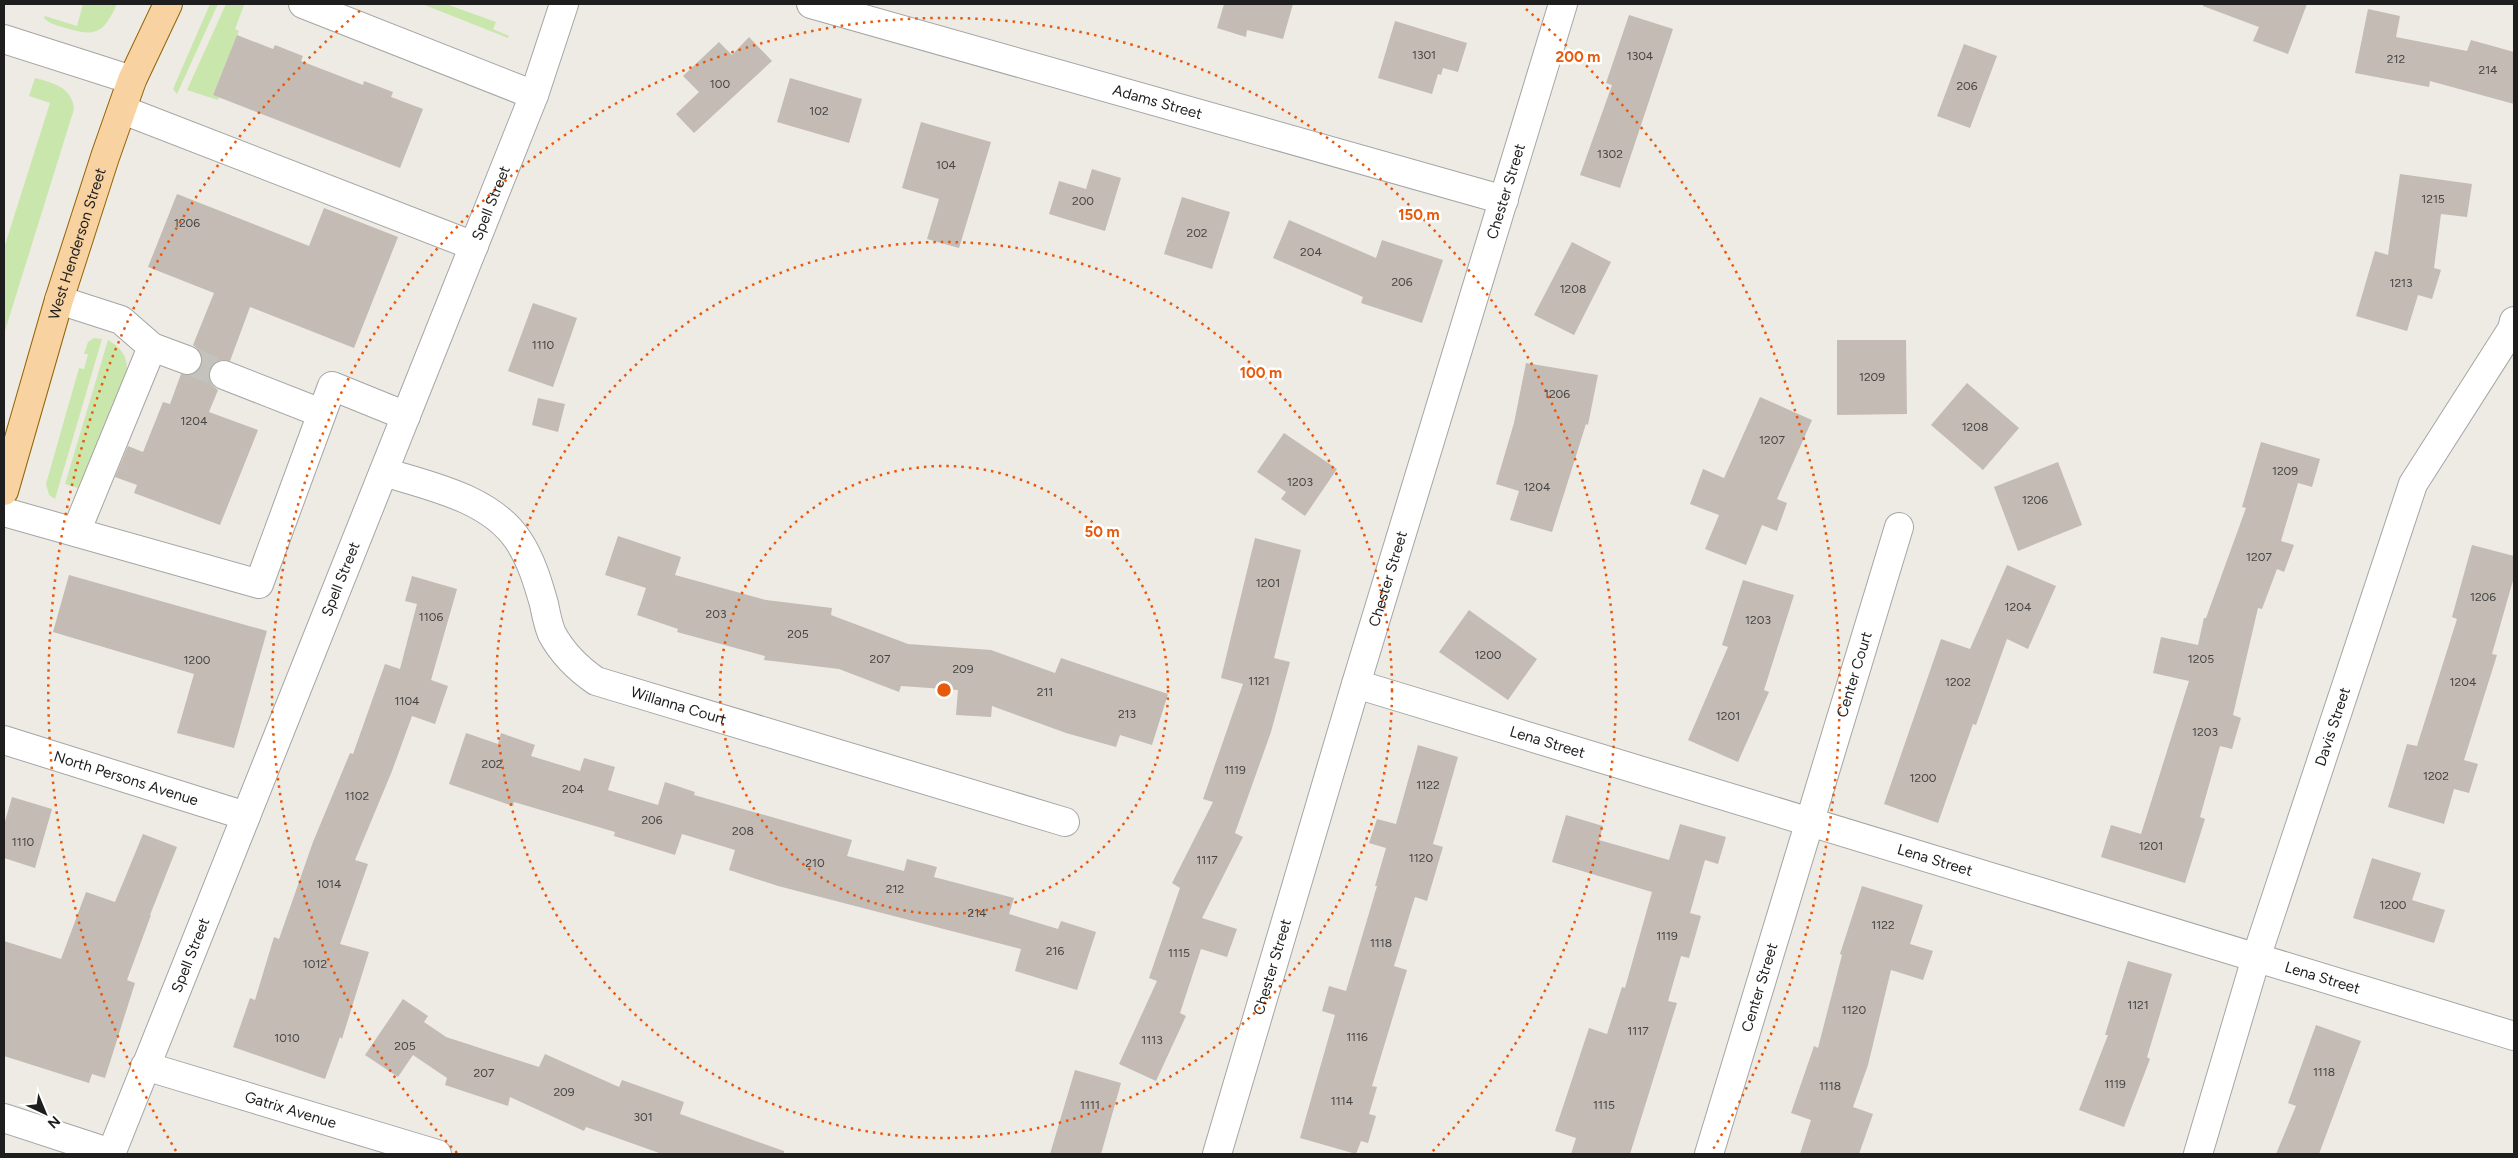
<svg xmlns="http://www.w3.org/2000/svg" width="2518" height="1158" viewBox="0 0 2518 1158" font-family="Figtree,sans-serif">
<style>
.grass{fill:#c9e7ac}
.building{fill:#c3bbb4}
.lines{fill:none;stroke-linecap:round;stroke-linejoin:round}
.minor-tunnel{stroke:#c4c2bc;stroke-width:28;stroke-dasharray:28 14;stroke-linecap:butt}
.minor-casing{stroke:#a5a5a5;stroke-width:30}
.major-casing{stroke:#916406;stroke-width:30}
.minor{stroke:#fff;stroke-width:28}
.major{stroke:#f8d2a0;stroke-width:28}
.ring{fill:none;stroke:#e8590c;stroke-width:2.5;stroke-dasharray:2.5 5}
.labels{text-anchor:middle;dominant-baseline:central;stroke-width:5;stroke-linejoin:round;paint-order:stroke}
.number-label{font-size:12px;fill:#474544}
.street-label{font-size:15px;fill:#1e1e1e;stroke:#fff}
.centre{fill:#e8590c;stroke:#fff;stroke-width:2.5}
.ring-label{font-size:15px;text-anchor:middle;font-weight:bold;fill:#e8590c;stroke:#fff;stroke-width:5;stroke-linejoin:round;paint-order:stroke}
</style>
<rect width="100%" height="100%" fill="#eeebe4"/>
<!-- grass -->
<g class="grass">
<path d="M83,4H117C104,32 97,38 66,28C59,26 49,24 44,18L45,16L77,26Z"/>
<polygon points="210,4 218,4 177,94 173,89"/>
<polygon points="226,4 244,5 235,29 239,31 213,95 219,97 218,100 187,90"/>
<polygon points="422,4 446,4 496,22 493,29 509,36 508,38"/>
<path d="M35,78C53,83 72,87 74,109L4,334V248L50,103L29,96Z"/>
<polygon points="94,338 102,339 55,499 49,495 46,484 79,368 84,369 88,354 84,354 88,342"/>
<path d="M108,340C120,347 127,355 127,369L81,489L65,484Z"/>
</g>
<!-- building -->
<g class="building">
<polygon points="1224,4 1293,4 1283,39 1247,30 1246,37 1217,28"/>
<polygon points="2203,4 2307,4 2288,54 2253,41 2259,27 2203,6"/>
<polygon points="2368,9 2400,16 2396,37 2467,51 2471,40 2514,52 2514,104 2430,81 2429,87 2355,73"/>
<polygon points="1629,15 1673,29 1620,188 1580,175 1612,85 1606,83"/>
<polygon points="1395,21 1467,43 1458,72 1443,68 1441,75 1438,74 1432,94 1378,78"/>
<polygon points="237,35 273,49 275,45 303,56 301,61 363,85 364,81 393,92 391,97 423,109 400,168 213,95"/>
<polygon points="749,37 772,61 694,133 676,114 699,92 683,76 719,42 732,55"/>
<polygon points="1964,44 1997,56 1970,128 1937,116"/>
<polygon points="790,78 862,99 849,143 777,122"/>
<polygon points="921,122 991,142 959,248 927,239 939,199 902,188"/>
<polygon points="1092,169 1121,178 1105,231 1049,214 1059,181 1086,189"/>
<polygon points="2400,174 2472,184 2467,217 2441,214 2434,268 2441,270 2432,299 2418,295 2407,331 2356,316 2375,251 2388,255"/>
<polygon points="177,194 309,246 324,208 398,237 354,348 250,307 230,361 221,360 214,363 210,369 209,378 212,385 218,390 209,412 258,430 220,525 134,493 137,485 115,477 128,446 143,452 163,402 170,404 181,374 189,375 197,372 202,365 202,358 199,350 193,345 214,293 148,267"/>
<polygon points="1182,197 1230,212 1212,269 1164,254"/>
<polygon points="1289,220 1376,258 1382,240 1443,260 1422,323 1361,303 1363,297 1273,258"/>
<polygon points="1572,242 1611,262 1574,335 1534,315"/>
<polygon points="533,303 577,318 553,387 508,371"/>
<polygon points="1837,340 1906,340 1907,414 1837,415"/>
<polygon points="1526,363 1598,375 1588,425 1586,424 1552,532 1510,520 1519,491 1496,484 1514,423"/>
<polygon points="1967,383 2019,428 1983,470 1931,425"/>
<polygon points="1760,397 1812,420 1777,499 1787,503 1777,531 1762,525 1746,565 1705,549 1719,515 1690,504 1703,469 1724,478"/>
<polygon points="538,398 565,404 558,432 532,425"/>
<polygon points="1284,433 1337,469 1305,516 1281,499 1286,492 1257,472"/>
<polygon points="2261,442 2320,459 2312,487 2298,483 2281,541 2294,545 2284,572 2277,569 2262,609 2258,608 2233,715 2241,718 2232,749 2220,746 2200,817 2205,819 2185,883 2101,857 2111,825 2141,834 2189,681 2153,673 2161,637 2198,645 2204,618 2206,618 2246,508 2242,507"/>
<polygon points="2058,462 2082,525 2018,551 1994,487"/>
<polygon points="618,536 681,557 675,575 766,600 832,608 831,615 908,644 991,650 1055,673 1061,658 1168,694 1152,745 1120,735 1116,747 1066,733 992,706 991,717 956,715 958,690 901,686 899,692 839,669 764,660 765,656 677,632 678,629 637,615 646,588 605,575"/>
<polygon points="1255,538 1301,550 1274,658 1290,662 1271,732 1235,833 1243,837 1202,918 1237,929 1227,957 1201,949 1180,1013 1186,1016 1156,1081 1119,1064 1157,981 1149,978 1180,888 1172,883 1213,802 1203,799 1243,684 1221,678"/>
<polygon points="2472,545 2514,556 2514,577 2492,654 2497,655 2464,760 2478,764 2469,793 2454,789 2444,824 2388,807 2407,744 2417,746 2457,619 2452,617"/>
<polygon points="2007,565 2056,586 2028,649 2007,639 1976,725 1973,724 1938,823 1884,804 1941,639 1970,649"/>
<polygon points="69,575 267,631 234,748 177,733 194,674 53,632"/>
<polygon points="412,576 457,589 431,680 448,686 435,724 412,716 392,771 355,860 368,864 340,944 369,952 342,1039 340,1037 325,1079 233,1047 250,998 255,1000 274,937 279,939 313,842 350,753 353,754 385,664 400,669 417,604 405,601"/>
<polygon points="1743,580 1794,595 1764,690 1769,692 1738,762 1688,740 1728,647 1722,645"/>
<polygon points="1469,610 1537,659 1508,700 1439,652"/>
<polygon points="466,733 498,744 501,733 535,745 531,756 580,771 584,758 615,767 608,790 658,805 665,782 695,792 694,795 852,840 847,856 904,871 907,859 937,867 934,877 1014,898 1009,914 1058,929 1061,921 1096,932 1077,990 1015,971 1021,949 778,886 729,870 735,850 682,834 675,855 614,836 615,832 514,802 513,806 449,784"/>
<polygon points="1418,745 1458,757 1433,844 1443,847 1427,901 1415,897 1394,966 1407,970 1372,1086 1377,1087 1369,1114 1376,1116 1368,1143 1361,1141 1356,1154 1300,1138 1335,1015 1322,1011 1329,986 1346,991 1377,886 1375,886 1386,848 1369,843 1377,819 1396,824"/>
<polygon points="12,797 52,809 35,868 4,858 4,825"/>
<polygon points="1566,815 1603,826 1599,840 1669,860 1680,824 1726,837 1718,864 1705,860 1690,913 1701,916 1689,958 1681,956 1668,1001 1677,1003 1630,1154 1571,1154 1576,1138 1555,1131 1589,1028 1607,1034 1622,987 1625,988 1652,892 1552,862"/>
<polygon points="143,834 177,847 150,915 151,915 127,980 135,983 105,1078 92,1074 89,1083 4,1056 4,941 61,959 86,892 115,902"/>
<polygon points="2372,858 2421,873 2412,900 2445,910 2434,943 2353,918"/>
<polygon points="1862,886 1923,905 1910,944 1933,951 1923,980 1891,970 1868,1065 1853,1107 1873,1114 1859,1154 1800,1154 1811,1120 1791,1113 1814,1046 1818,1048 1842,955 1840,954"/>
<polygon points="2128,961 2172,974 2147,1057 2150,1059 2124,1127 2079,1110 2108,1035 2105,1035"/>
<polygon points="403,999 428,1016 424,1022 446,1037 539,1067 545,1054 619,1087 622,1080 684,1102 680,1114 784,1151 784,1154 662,1154 586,1127 584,1131 510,1097 508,1106 445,1085 447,1078 413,1055 398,1077 365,1055"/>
<polygon points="2316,1025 2361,1041 2319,1154 2276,1154 2296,1106 2288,1103"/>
<polygon points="1075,1070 1121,1083 1101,1154 1050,1154"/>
</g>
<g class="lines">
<!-- minor-tunnel -->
<polyline class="minor-tunnel" points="187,360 224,375"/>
<!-- minor casing -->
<g class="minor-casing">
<g id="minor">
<polyline points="303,4 534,95"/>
<path id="s1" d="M811,4L1504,200"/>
<polyline points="4,39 132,80"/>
<polyline points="123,110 474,246"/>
<polyline points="59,300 121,320 152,347 187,360"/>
<polyline points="224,375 321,413"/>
<path id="s2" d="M384,472C429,486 490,498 518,540C531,559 538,583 544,604C546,614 548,625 552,634C563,654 577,668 596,681L1065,822"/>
<polyline points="4,512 259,584 332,386 406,416"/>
<polyline points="76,532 152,347"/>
<path id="s3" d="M1356,684L2514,1036"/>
<path id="s4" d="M4,740L246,816"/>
<path id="s5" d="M145,1066L437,1154"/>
<polyline points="4,1118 111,1153"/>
<path id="s6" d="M111,1154L534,95L564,4"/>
<path id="s7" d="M1217,1154L1356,684L1563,4"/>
<path id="s8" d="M1709,1154L1899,527"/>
<path id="s9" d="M2198,1154L2256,958L2413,484L2512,329L2514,321"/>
</g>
</g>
<!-- major casing -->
<g class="major-casing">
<g id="major">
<path id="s10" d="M4,491L59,300L105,157L132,80L168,4"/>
</g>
</g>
<!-- minor -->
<use href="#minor" class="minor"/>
<!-- major -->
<use href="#major" class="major"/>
</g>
<!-- distance rings -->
<g class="ring">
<circle cx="944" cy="690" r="224"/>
<circle cx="944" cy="690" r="448"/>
<path d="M457 1153A672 672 0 1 1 1431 1153"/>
<path d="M176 1151A896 896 0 0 1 362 9M1526 9A896 896 0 0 1 1712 1151"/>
</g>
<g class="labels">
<!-- number labels -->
<g class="number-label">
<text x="1424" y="55">1301</text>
<text x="1640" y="56">1304</text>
<text x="2396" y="59">212</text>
<text x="2488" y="70">214</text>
<text x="720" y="84">100</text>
<text x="1967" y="86">206</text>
<text x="819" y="111">102</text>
<text x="1610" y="154">1302</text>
<text x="946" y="165">104</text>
<text x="2433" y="199">1215</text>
<text x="1083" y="201">200</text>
<text x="187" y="223">1206</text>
<text x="1197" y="233">202</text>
<text x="1311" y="252">204</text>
<text x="1402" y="282">206</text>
<text x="2401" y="283">1213</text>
<text x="1573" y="289">1208</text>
<text x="543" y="345">1110</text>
<text x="1872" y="377">1209</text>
<text x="1557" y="394">1206</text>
<text x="194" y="421">1204</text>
<text x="1975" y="427">1208</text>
<text x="1772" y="440">1207</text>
<text x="2285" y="471">1209</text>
<text x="1300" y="482">1203</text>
<text x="1537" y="487">1204</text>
<text x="2035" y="500">1206</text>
<text x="2259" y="557">1207</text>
<text x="1268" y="583">1201</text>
<text x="2483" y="597">1206</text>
<text x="2018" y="607">1204</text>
<text x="716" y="614">203</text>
<text x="431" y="617">1106</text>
<text x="1758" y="620">1203</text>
<text x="798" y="634">205</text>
<text x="1488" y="655">1200</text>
<text x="880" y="659">207</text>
<text x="2201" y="659">1205</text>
<text x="197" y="660">1200</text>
<text x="963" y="669">209</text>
<text x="1259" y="681">1121</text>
<text x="1958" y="682">1202</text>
<text x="2463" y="682">1204</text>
<text x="1045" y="692">211</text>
<text x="407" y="701">1104</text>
<text x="1127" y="714">213</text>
<text x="1728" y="716">1201</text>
<text x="2205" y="732">1203</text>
<text x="492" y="764">202</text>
<text x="1235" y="770">1119</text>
<text x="2436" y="776">1202</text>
<text x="1923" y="778">1200</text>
<text x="1428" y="785">1122</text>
<text x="573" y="789">204</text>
<text x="357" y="796">1102</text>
<text x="652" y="820">206</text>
<text x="743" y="831">208</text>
<text x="23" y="842">1110</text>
<text x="2151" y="846">1201</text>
<text x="1421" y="858">1120</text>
<text x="1207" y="860">1117</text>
<text x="815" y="863">210</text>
<text x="329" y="884">1014</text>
<text x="895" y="889">212</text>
<text x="2393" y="905">1200</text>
<text x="977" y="913">214</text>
<text x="1883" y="925">1122</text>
<text x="1667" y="936">1119</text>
<text x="1381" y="943">1118</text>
<text x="1055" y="951">216</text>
<text x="1179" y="953">1115</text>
<text x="315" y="964">1012</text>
<text x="2138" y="1005">1121</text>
<text x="1854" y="1010">1120</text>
<text x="1638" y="1031">1117</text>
<text x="1357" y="1037">1116</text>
<text x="287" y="1038">1010</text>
<text x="1152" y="1040">1113</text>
<text x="405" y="1046">205</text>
<text x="2324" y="1072">1118</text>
<text x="484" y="1073">207</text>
<text x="2115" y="1084">1119</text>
<text x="1830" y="1086">1118</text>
<text x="564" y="1092">209</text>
<text x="1342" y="1101">1114</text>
<text x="1090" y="1105">1111</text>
<text x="1604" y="1105">1115</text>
<text x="643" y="1117">301</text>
</g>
<!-- street labels -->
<g class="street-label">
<text stroke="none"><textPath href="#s1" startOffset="360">Adams Street</textPath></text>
<text stroke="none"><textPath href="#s7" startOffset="1005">Chester Street</textPath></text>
<text stroke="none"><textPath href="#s6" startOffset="1024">Spell Street</textPath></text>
<text stroke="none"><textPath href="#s10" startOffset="258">West Henderson Street</textPath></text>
<text stroke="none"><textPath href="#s7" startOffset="600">Chester Street</textPath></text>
<text stroke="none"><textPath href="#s6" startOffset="619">Spell Street</textPath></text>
<text stroke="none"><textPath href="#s8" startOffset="501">Center Court</textPath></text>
<text stroke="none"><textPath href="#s2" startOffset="405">Willanna Court</textPath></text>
<text stroke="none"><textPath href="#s9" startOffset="448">Davis Street</textPath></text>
<text stroke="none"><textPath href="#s3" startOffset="200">Lena Street</textPath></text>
<text stroke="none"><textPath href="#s4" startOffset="128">North Persons Avenue</textPath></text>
<text stroke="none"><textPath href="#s3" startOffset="605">Lena Street</textPath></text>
<text stroke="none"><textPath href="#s6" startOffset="214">Spell Street</textPath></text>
<text stroke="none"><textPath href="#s7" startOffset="195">Chester Street</textPath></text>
<text stroke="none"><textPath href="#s3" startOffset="1010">Lena Street</textPath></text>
<text stroke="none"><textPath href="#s8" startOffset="174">Center Street</textPath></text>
<text stroke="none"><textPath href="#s5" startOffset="152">Gatrix Avenue</textPath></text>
</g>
</g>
<circle cx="944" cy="690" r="8" class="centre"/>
<g class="ring-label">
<text x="1578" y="62">200 m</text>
<text x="1419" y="220">150 m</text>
<text x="1261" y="378">100 m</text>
<text x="1102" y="537">50 m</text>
</g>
<!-- border -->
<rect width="2518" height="1158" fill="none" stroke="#1e1e1e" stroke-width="10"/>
<!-- north arrow -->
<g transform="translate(45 1113) rotate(136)" stroke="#ffffff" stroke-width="4" paint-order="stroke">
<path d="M0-4L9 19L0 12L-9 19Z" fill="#1e1e1e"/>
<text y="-8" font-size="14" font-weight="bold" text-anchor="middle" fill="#1e1e1e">N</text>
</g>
</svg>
